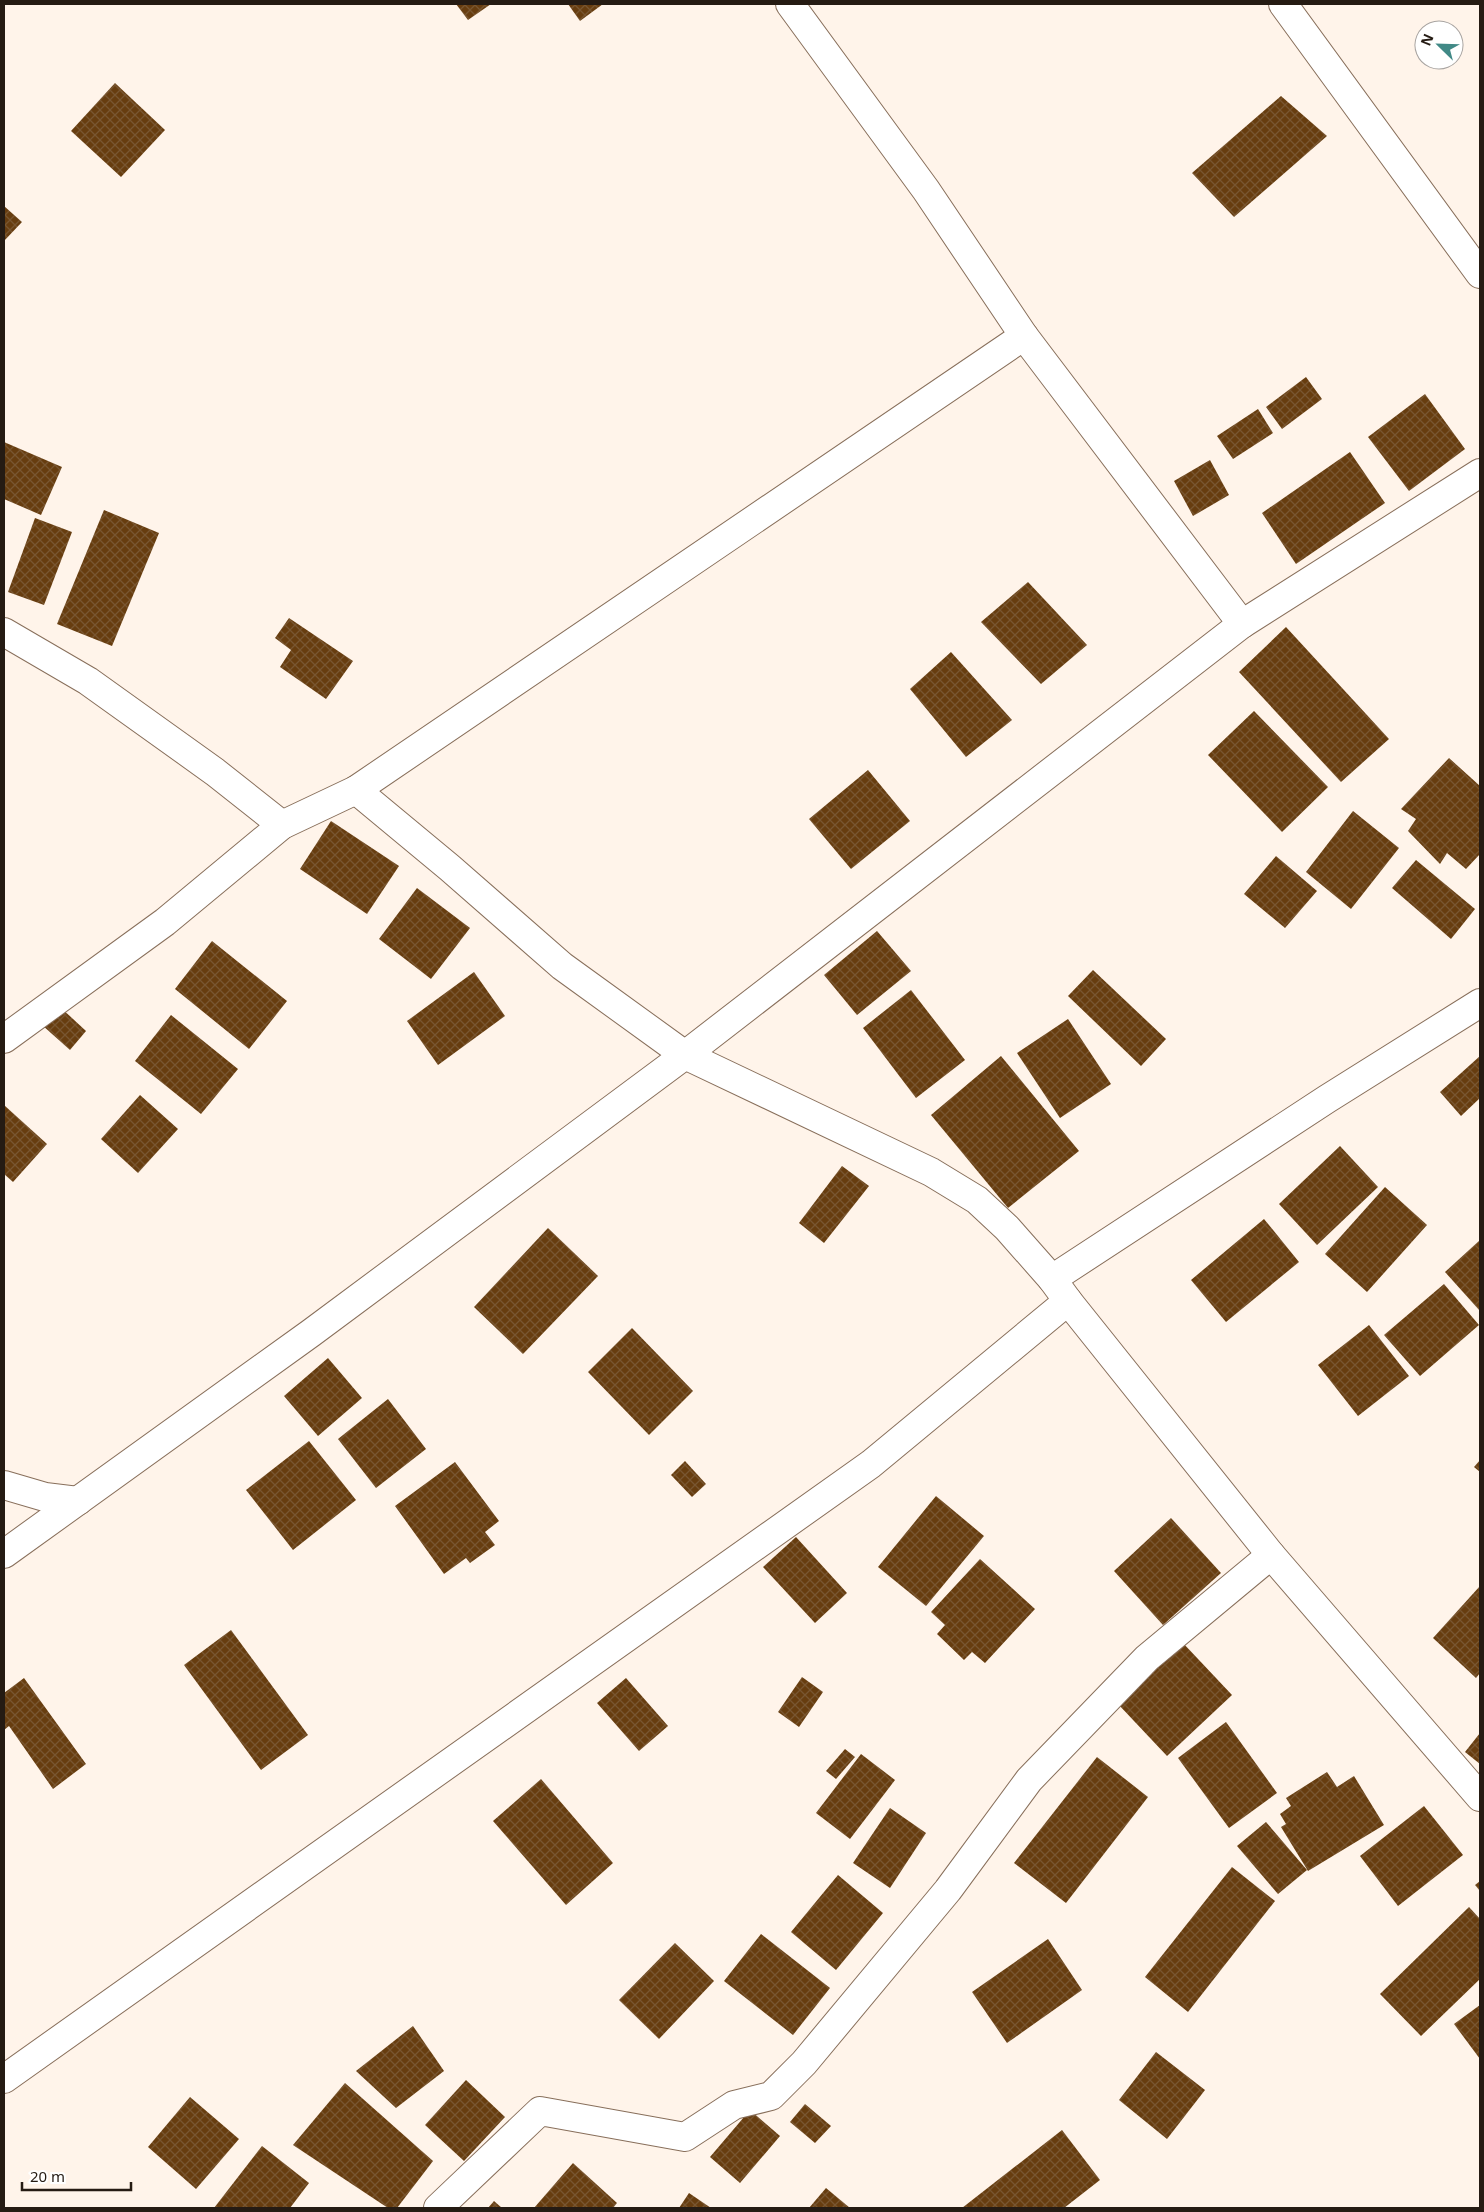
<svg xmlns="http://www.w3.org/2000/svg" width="1484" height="2212" viewBox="0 0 1484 2212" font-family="'Noto Sans',sans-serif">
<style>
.building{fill:url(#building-cross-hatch)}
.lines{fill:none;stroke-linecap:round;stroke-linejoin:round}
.minor-casing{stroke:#886f5b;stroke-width:30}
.minor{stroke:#fff;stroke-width:28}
</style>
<defs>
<pattern id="building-cross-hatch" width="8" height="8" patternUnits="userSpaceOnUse" patternTransform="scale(1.25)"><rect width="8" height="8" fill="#673d0f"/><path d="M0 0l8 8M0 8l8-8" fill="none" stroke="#785631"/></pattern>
</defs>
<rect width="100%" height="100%" fill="#fff4ea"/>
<!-- building -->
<g class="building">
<polygon points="456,4 491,4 468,20"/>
<polygon points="568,4 603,4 580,21"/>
<polygon points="115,83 165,130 121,177 71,131"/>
<polygon points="1281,96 1327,136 1234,217 1192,173"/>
<polygon points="4,206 22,222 4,241"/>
<polygon points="1306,377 1322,399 1282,429 1266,407"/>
<polygon points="1425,394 1465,449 1409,491 1368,437"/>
<polygon points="1258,409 1273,433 1233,459 1217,436"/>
<polygon points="4,442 62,467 41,515 4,499"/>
<polygon points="1350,452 1385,503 1296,564 1262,513"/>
<polygon points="1210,460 1229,495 1193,516 1174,481"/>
<polygon points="104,510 159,533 112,646 57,624"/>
<polygon points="35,518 72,532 44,605 8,592"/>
<polygon points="1028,582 1087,645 1041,684 981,622"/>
<polygon points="289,618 353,661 326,699 280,667 291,650 275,638"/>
<polygon points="1286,627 1389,739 1341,782 1239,672"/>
<polygon points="951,652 1012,720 966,757 910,689"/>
<polygon points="1254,711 1328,787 1282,832 1208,755"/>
<polygon points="1449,758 1480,786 1480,854 1466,869 1447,853 1440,864 1408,831 1416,819 1401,809"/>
<polygon points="868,770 910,821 851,869 809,819"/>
<polygon points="1353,811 1399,848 1351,909 1306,872"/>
<polygon points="331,821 399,866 367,914 300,869"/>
<polygon points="1276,856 1317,891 1285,928 1244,894"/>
<polygon points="1416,860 1475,909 1451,939 1392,888"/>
<polygon points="417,888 470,928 431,979 379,939"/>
<polygon points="877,931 911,971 857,1015 824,975"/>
<polygon points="212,941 287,1001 249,1049 175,989"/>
<polygon points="1093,970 1166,1039 1141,1066 1068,996"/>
<polygon points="474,972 505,1016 438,1065 407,1021"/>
<polygon points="911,990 965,1060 916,1098 863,1028"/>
<polygon points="59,1006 86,1031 70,1050 42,1025"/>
<polygon points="171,1015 238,1069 201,1114 135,1061"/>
<polygon points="1068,1019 1111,1084 1060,1118 1017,1053"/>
<polygon points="1001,1056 1079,1151 1008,1208 931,1115"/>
<polygon points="1480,1056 1480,1098 1461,1116 1440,1092"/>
<polygon points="140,1095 178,1129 138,1173 101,1139"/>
<polygon points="4,1105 47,1144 13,1182 4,1174"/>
<polygon points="1340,1146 1378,1187 1317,1245 1279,1204"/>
<polygon points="842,1166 869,1186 824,1243 799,1223"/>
<polygon points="1385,1187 1427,1225 1367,1292 1325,1254"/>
<polygon points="1264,1219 1299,1262 1226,1322 1191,1280"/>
<polygon points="548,1228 598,1276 523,1354 474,1307"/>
<polygon points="1480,1240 1480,1311 1445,1272"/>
<polygon points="1444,1284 1479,1325 1420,1376 1384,1335"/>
<polygon points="1369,1325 1409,1376 1358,1416 1318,1365"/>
<polygon points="632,1328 693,1391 649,1435 588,1372"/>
<polygon points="328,1358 362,1398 318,1436 284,1396"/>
<polygon points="388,1399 426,1449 376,1488 338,1439"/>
<polygon points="309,1441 356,1500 293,1550 246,1490"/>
<polygon points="1480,1460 1480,1472 1474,1467"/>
<polygon points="685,1461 706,1484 692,1497 671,1475"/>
<polygon points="455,1462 499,1521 485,1532 495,1545 470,1563 466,1558 444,1574 395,1506"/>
<polygon points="936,1496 984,1536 926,1606 878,1567"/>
<polygon points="1171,1518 1221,1573 1163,1625 1114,1571"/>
<polygon points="796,1537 847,1593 815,1623 763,1567"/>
<polygon points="980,1559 1035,1609 985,1663 972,1652 964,1660 937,1634 945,1625 931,1612"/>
<polygon points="1480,1586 1480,1673 1476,1678 1433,1638"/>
<polygon points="231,1630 308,1735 261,1770 184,1665"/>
<polygon points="1183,1643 1232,1695 1167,1756 1118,1704"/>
<polygon points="802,1677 823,1692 799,1727 778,1712"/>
<polygon points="24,1678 86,1764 53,1789 9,1726 4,1730 4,1693"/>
<polygon points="626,1678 668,1726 639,1751 597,1703"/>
<polygon points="1226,1722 1277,1793 1229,1828 1178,1758"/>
<polygon points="1480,1733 1480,1764 1465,1752"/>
<polygon points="845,1749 855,1757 836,1779 826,1771"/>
<polygon points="861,1754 895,1780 850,1839 816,1813"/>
<polygon points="1097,1757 1148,1797 1066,1903 1014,1863"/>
<polygon points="1327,1772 1337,1787 1354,1776 1384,1825 1308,1871 1281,1827 1286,1824 1280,1814 1291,1806 1286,1798"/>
<polygon points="541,1779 613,1863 566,1905 493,1821"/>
<polygon points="1424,1806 1463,1855 1398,1906 1360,1856"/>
<polygon points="890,1808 926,1833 890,1888 853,1863"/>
<polygon points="1266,1822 1307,1870 1278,1894 1237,1846"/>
<polygon points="1232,1867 1275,1901 1188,2012 1145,1977"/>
<polygon points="838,1875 883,1913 836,1970 791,1932"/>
<polygon points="1480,1881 1480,1891 1475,1885"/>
<polygon points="1469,1907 1480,1919 1480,1979 1421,2036 1380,1994"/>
<polygon points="761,1934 830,1988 793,2035 724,1981"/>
<polygon points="1048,1939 1082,1990 1007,2043 972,1992"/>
<polygon points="675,1943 714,1981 659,2039 619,2000"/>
<polygon points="1480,2005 1480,2059 1454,2024"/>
<polygon points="413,2026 444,2071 396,2108 356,2071"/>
<polygon points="1156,2052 1205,2090 1167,2139 1119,2100"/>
<polygon points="466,2080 505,2117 464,2161 425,2125"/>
<polygon points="345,2083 433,2161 397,2208 388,2208 293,2145"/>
<polygon points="190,2097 239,2139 196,2189 148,2147"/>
<polygon points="805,2104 831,2126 815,2143 790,2122"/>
<polygon points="750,2110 780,2136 740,2183 710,2157"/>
<polygon points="1062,2130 1100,2180 1064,2208 962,2208"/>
<polygon points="262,2146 309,2183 290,2208 214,2208"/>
<polygon points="573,2163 617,2203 613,2208 534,2208"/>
<polygon points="826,2188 850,2208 809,2208"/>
<polygon points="689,2193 711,2208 679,2208"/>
<polygon points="494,2201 502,2208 488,2208"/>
</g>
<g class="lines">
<!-- minor casing -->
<g class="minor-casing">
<g id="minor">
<polyline points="790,4 926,190 1024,336 1242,624"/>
<polyline points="1283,4 1480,274"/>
<polyline points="4,632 88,681 215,772 282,825"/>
<polyline points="356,790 1024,336"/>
<polyline points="4,1039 165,922 282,825 356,790 450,868 562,966 685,1055 931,1172 977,1200 1007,1228 1052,1279 1068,1301 1271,1555 1480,1797"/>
<polyline points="1052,1279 1327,1099 1480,1003"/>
<polyline points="4,1485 45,1497 78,1501"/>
<polyline points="4,1554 311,1333 685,1055 1242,624 1480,473"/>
<polyline points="4,2079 871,1464 1068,1301"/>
<polyline points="438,2208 540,2111 685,2137 734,2105 771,2096 804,2063 948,1890 1029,1780 1147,1658 1271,1555"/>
</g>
</g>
<!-- minor -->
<use href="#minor" class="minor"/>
</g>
<!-- border -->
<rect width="1484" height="2212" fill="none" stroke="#251b13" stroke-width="10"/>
<!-- north arrow -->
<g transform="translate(1439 45) rotate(293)"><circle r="24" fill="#ffffff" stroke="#a8a4a1"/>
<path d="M0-4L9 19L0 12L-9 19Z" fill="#418986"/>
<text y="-8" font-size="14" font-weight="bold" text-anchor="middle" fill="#251b13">N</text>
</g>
<!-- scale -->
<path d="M22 2182v8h109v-8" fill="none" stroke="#251b13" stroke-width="2.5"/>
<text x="30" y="2182" font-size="15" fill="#251b13" stroke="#ffffff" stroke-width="4" paint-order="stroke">20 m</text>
</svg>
